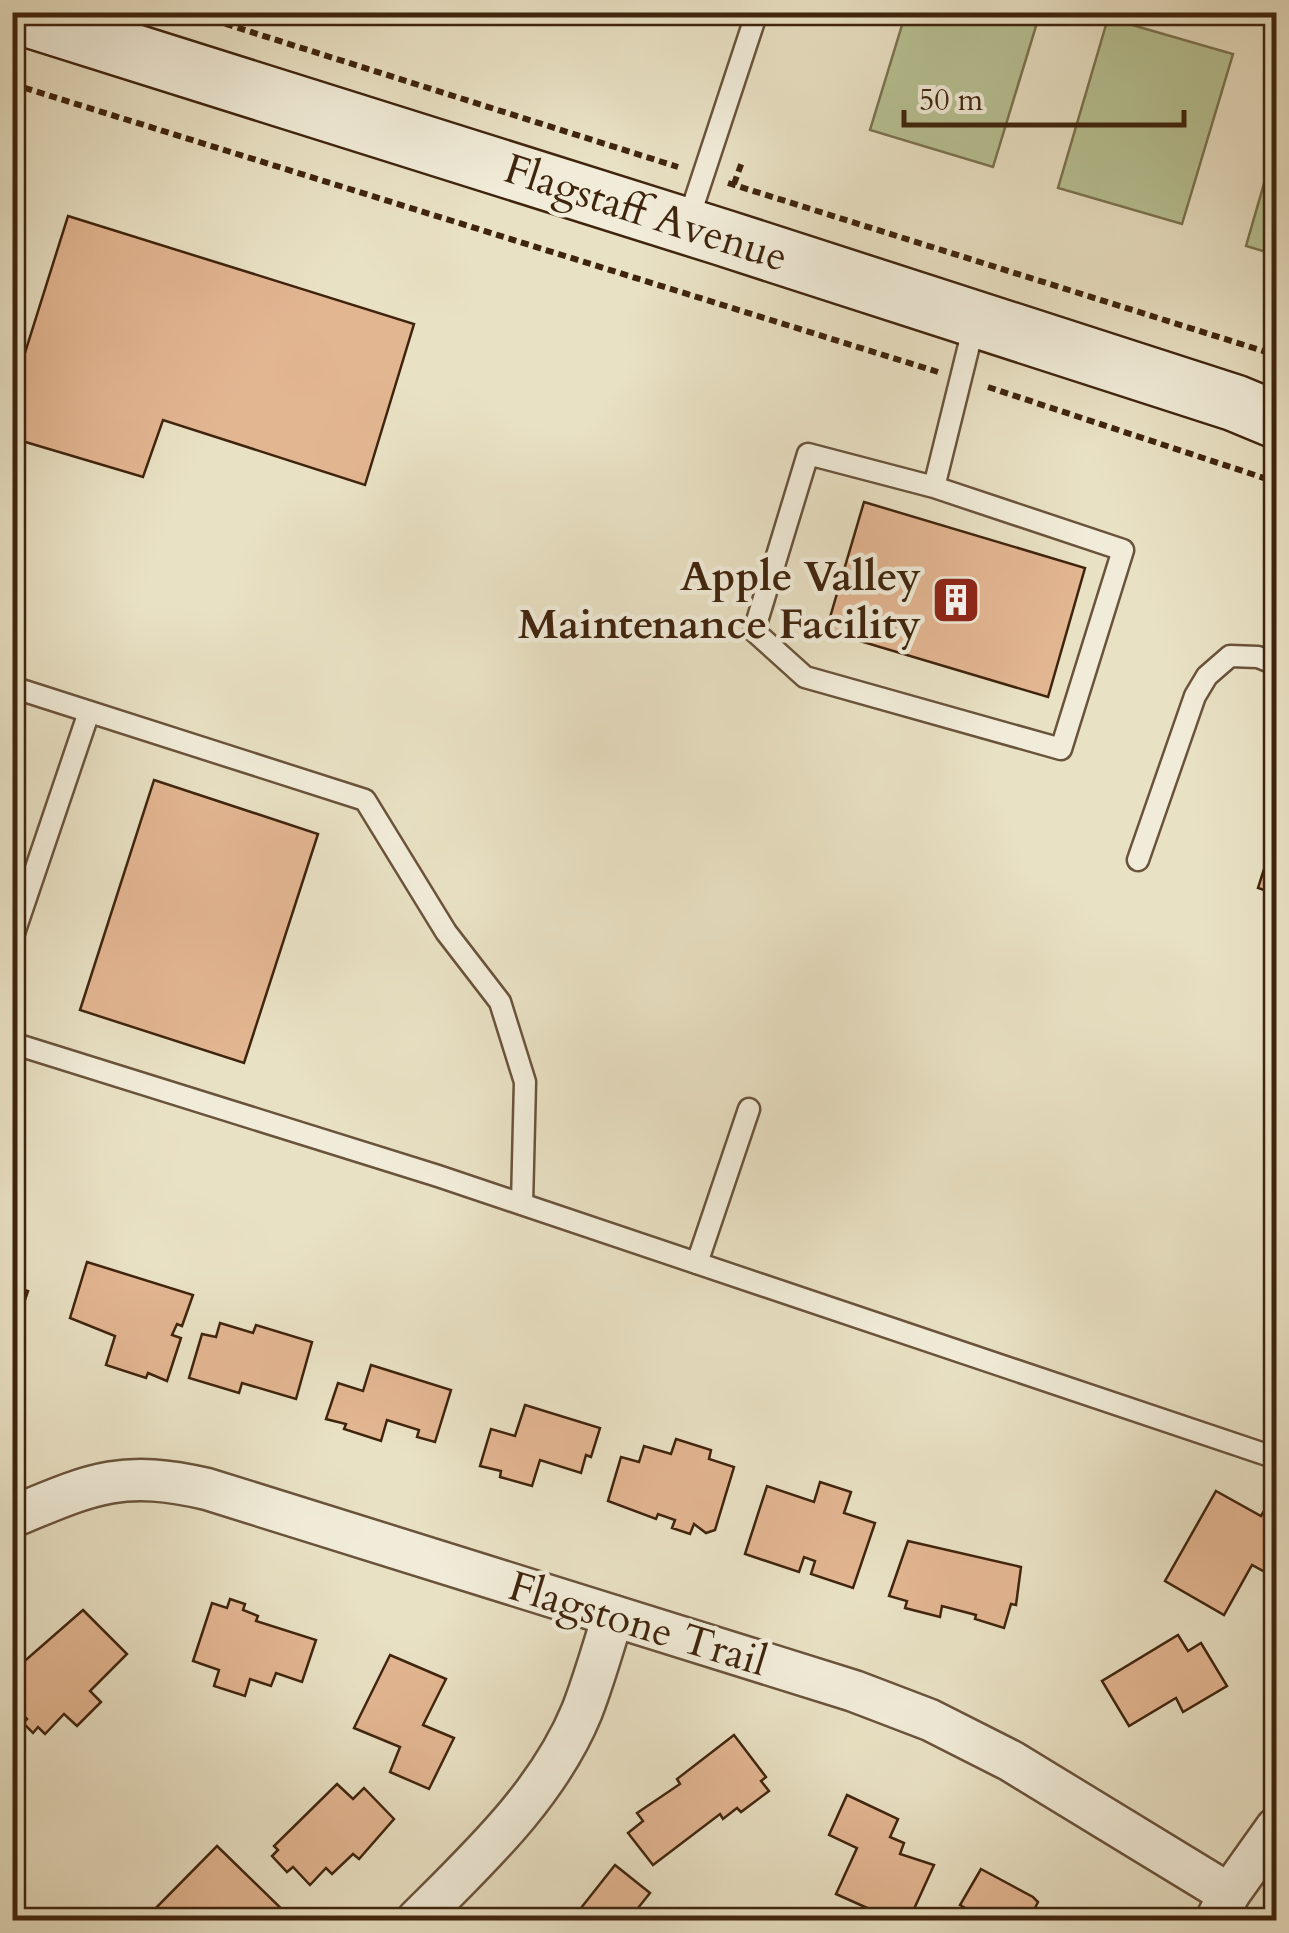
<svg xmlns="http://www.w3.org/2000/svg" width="1289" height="1933" viewBox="0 0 1289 1933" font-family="Cardo,serif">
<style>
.garden{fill:#b7c294;stroke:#7b7350;stroke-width:2.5}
.building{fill:#e3b692;stroke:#3f240d;stroke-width:2.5}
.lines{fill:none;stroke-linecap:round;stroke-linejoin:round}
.lane-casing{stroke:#6a533b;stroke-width:25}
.street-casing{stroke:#6a533b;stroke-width:45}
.secondary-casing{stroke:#3f240d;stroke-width:60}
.path{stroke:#3f240d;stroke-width:6;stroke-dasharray:8 5;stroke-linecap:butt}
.lane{stroke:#f1ecd9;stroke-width:20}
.street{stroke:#f1ecd9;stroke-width:40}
.secondary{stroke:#f1ecd9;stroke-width:55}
.labels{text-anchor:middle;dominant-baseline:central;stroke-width:9;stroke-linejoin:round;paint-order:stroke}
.street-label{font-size:42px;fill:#3f240d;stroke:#f1ecd9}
.poi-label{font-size:42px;font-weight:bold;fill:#3f240d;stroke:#f1ecd9;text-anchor:end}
</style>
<rect width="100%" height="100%" fill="#e9e1c4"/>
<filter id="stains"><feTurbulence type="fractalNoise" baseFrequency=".002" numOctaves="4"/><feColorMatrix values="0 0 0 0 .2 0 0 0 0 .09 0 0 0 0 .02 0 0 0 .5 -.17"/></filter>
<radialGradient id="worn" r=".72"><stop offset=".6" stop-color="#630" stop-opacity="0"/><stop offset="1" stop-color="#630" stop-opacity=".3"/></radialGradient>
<!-- garden -->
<g class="garden">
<polygon points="906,12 1040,13 993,167 870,130"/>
<polygon points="1108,18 1233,54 1182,224 1058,188"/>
<polygon points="1276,142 1276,255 1246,246"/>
</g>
<!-- building -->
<g class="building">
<polygon points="68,216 414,324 365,485 163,420 143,477 12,438 12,394"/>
<polygon points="864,502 1085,568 1048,697 826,631"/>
<polygon points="154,780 318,834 244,1063 80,1010"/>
<polygon points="1276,831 1276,894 1258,888"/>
<polygon points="87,1262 193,1295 182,1326 177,1324 172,1335 181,1338 167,1381 148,1373 146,1378 106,1365 115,1336 70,1318"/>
<polygon points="12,1286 28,1291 15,1330 12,1330"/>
<polygon points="220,1323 253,1333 256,1325 312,1342 296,1399 242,1383 239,1393 189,1378 202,1334 216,1337"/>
<polygon points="371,1365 451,1390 435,1442 417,1437 419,1430 387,1420 381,1441 344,1429 346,1424 326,1419 338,1383 363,1391"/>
<polygon points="525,1405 600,1428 591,1457 586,1455 581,1473 540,1460 532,1486 500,1477 501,1471 480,1466 491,1429 515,1436"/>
<polygon points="676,1439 711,1450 709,1459 734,1467 715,1530 706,1533 694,1524 690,1534 672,1528 675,1520 658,1514 656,1519 608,1501 621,1457 639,1462 644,1446 671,1454"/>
<polygon points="820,1482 851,1492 844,1513 875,1523 853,1588 811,1574 815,1561 804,1557 799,1572 745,1554 767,1486 814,1502"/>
<polygon points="1216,1491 1261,1516 1271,1499 1276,1502 1276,1578 1252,1565 1224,1615 1165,1581"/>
<polygon points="908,1541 1021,1567 1016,1605 1011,1604 1004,1628 975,1619 976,1615 942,1606 940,1617 905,1608 907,1601 889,1596"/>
<polygon points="230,1599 245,1604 243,1610 258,1616 256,1621 316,1640 302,1682 276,1673 271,1686 250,1679 245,1696 214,1686 219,1670 193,1661 212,1603 227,1608"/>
<polygon points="83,1610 127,1654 90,1691 101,1702 77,1726 64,1714 45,1734 38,1727 33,1733 23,1723 27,1719 12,1704 12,1672"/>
<polygon points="1178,1635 1188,1651 1201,1643 1227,1686 1183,1712 1176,1698 1129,1726 1102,1681"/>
<polygon points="390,1655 446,1679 423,1725 454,1738 429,1789 390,1772 400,1747 354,1728"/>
<polygon points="734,1735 766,1777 761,1781 769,1791 741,1812 737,1808 723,1819 720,1814 653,1865 628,1833 643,1821 637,1813 680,1784 677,1779"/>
<polygon points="337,1784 353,1799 364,1788 394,1819 359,1859 353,1854 332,1874 326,1868 310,1885 293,1867 287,1872 272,1856 278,1850 274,1846"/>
<polygon points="847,1795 898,1819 890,1837 904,1843 900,1854 934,1865 909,1920 894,1920 836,1894 857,1848 829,1835"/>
<polygon points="217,1846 293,1920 144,1920"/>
<polygon points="615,1865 650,1893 634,1913 643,1920 586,1920 577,1913"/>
<polygon points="981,1869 1033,1897 1038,1902 1034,1910 1051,1920 973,1920 976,1914 960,1905"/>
</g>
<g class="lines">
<!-- lane casing -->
<g class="lane-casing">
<g id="lane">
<polyline points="687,224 757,12"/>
<polyline points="934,487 1123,550 1061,749 805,677 754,631 808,454 934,487 975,321"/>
<polyline points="12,687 365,800 446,932 500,1002 525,1082 522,1204"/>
<polyline points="1138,860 1195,696 1207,676 1230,656 1258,657 1276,664"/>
<polyline points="12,939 89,712"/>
<polyline points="12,1043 438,1176 1276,1458"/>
<polyline points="697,1263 749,1109"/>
</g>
</g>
<!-- street casing -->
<g class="street-casing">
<g id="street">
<path d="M12,1517C91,1484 121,1469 207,1489L854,1691L930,1720L1011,1761L1229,1894"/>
<path d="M417,1920C479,1858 548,1794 582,1711C594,1680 603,1648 613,1616"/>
<polyline points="1216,1920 1229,1894 1276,1828"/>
</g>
</g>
<!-- secondary casing -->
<g class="secondary-casing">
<polyline id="secondary" points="12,14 721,237 1235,403 1276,420"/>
</g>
<!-- path -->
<g class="path">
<polyline points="188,12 678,167"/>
<polyline points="12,84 938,372"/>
<polyline points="728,183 1276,355"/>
<polyline points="734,184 742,162"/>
<polyline points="988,387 1276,482"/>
</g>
<!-- lane -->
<use href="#lane" class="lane"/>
<!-- street -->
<use href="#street" class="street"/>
<!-- secondary -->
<use href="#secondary" class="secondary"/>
</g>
<!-- icons -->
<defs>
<g id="building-square" transform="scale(2.5)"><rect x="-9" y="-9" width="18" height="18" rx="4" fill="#8f2418" stroke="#f1ecd9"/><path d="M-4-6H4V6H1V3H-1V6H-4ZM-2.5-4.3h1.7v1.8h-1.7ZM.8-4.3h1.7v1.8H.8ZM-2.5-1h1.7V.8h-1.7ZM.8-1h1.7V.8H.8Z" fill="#fff"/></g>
</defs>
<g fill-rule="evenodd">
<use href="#building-square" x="956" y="600"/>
</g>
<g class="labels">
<!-- street labels -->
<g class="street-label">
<text transform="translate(646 213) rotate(18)">Flagstaff Avenue</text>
<text transform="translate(638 1624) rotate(17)">Flagstone Trail</text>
</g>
<!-- poi labels -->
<g class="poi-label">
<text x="921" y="576">Apple Valley<tspan x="921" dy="48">Maintenance Facility</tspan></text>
</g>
</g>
<!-- margin -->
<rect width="1289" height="1933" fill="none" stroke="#e9e1c4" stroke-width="50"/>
<rect x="15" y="15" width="1259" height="1903" fill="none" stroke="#3f240d" stroke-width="5"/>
<rect x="25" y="25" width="1239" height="1883" fill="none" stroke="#3f240d" stroke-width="2.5"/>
<!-- scale -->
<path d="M904 110v15h280v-15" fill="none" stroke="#3f240d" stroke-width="5"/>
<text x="919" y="110" font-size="30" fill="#3f240d" stroke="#f1ecd9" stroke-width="8" paint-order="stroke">50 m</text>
<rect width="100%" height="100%" filter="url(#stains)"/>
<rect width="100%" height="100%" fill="url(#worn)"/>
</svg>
